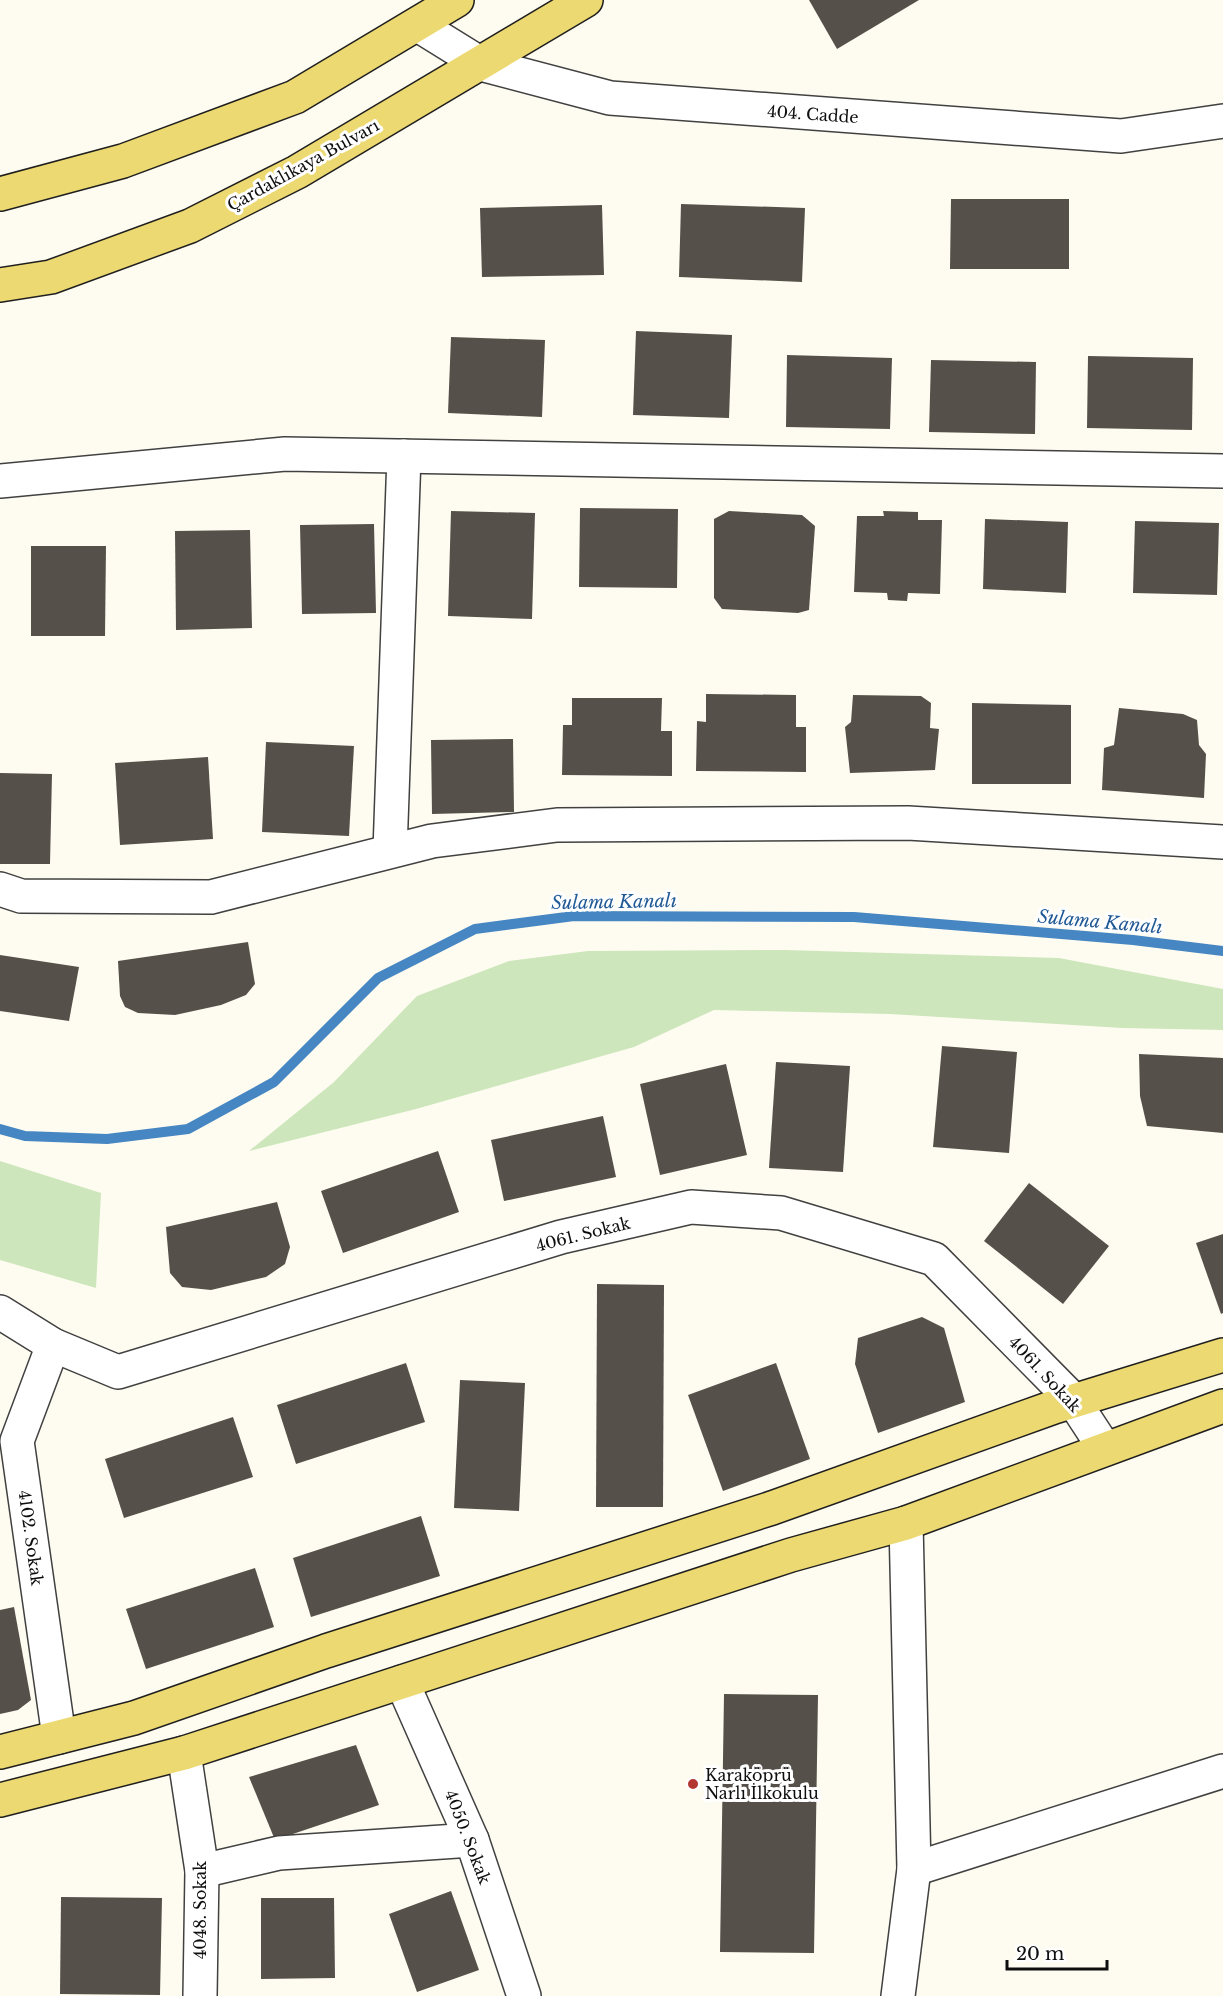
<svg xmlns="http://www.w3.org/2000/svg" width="1223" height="1996" viewBox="0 0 1223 1996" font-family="'Libre Baskerville',serif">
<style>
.green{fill:#cee6bc}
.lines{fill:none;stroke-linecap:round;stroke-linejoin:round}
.stream{stroke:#4686c2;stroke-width:10}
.building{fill:#56504b}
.minor-casing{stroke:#414141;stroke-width:36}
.major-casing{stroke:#1f1f1f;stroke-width:36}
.minor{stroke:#fff;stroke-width:33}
.major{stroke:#edd971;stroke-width:33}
.poi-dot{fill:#b23631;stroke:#fff;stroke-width:2}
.labels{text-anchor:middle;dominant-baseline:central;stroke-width:6;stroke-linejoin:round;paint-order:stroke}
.street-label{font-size:16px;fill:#0e0e0e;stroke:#fff}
.poi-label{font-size:16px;fill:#0e0e0e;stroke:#fff;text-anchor:start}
.water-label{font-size:18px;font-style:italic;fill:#215995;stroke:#fff}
</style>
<rect width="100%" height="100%" fill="#fefcf0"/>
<!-- green -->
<g class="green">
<polygon points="785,950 1059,958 1223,989 1223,1030 1122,1028 890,1014 714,1010 634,1047 416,1109 249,1151 334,1082 417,996 509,961 588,951"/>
<polygon points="0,1161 101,1193 96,1288 0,1260"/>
</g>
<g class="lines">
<!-- stream -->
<polyline class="stream" points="0,1129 25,1136 107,1139 188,1129 274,1082 378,978 475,929 574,916 854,917 1133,940 1223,951"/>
</g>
<!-- building -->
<g class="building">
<polygon points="809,0 919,0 837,49"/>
<polygon points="951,199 1069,199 1069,269 950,269"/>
<polygon points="681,204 805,208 802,282 679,277"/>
<polygon points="602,205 604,275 482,277 480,208"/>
<polygon points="636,331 732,335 729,418 633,415"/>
<polygon points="451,337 545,340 542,417 448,413"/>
<polygon points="787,355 892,358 890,429 786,427"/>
<polygon points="1088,356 1193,358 1192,430 1087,428"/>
<polygon points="931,360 1036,362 1035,434 929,432"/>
<polygon points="580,508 678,509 677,588 579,587"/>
<polygon points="451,511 535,513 532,619 448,616"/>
<polygon points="729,511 802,515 815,526 809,610 798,613 722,609 714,598 714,519"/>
<polygon points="883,511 918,512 918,520 942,520 940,594 908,593 907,601 888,600 887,593 854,592 857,516 884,516"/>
<polygon points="985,519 1068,522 1066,593 983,589"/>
<polygon points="1135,521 1219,523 1217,595 1133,593"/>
<polygon points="374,524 376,613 302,614 300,525"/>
<polygon points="250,530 252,628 176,630 175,531"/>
<polygon points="31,546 106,546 105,636 31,636"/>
<polygon points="706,694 796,695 796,727 806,727 806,772 696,771 697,721 706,722"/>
<polygon points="853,695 921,696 931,703 930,728 939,729 935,770 850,773 845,727 851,722"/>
<polygon points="572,698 662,698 661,731 672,731 672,776 562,775 563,725 572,725"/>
<polygon points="972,703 1071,705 1071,784 972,784"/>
<polygon points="1119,708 1183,714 1197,720 1199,745 1206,754 1204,798 1102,790 1104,748 1114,745"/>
<polygon points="513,739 514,812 432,814 431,740"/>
<polygon points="266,742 354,746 349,836 262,832"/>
<polygon points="208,757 213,839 120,845 115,763"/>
<polygon points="0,773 52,774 50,864 0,864"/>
<polygon points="248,942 255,984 246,995 221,1005 175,1015 138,1013 125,1007 120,996 118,961"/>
<polygon points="0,955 79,967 69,1021 0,1011"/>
<polygon points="942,1046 1017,1052 1009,1153 933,1147"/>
<polygon points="1139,1054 1223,1058 1223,1133 1147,1126 1140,1096"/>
<polygon points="776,1062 850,1066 843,1172 769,1168"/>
<polygon points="726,1064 747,1155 660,1175 640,1084"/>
<polygon points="603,1116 616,1177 504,1201 491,1140"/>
<polygon points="438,1151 459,1212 343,1253 321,1191"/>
<polygon points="1029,1183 1109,1246 1063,1304 984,1241"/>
<polygon points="277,1202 290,1247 285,1264 266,1277 211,1290 182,1287 170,1273 166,1227"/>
<polygon points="1223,1234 1223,1313 1221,1314 1196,1243"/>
<polygon points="597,1284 664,1285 663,1507 596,1507"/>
<polygon points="922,1317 944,1328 965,1402 878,1433 855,1364 858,1338"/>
<polygon points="406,1363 425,1422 296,1464 277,1405"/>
<polygon points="776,1363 810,1459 723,1491 688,1395"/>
<polygon points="460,1380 525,1383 519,1511 454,1508"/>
<polygon points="233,1417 253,1477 124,1518 105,1459"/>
<polygon points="421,1516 440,1576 311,1617 293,1558"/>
<polygon points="255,1568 274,1627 146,1669 126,1609"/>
<polygon points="14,1607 31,1700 18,1710 0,1714 0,1610"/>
<polygon points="724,1694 818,1695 814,1953 720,1952"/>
<polygon points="356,1745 379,1805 275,1840 249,1777"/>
<polygon points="451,1891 479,1970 417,1992 389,1914"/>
<polygon points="61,1897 162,1898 160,1995 60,1994"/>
<polygon points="261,1898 334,1898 335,1978 261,1979"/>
</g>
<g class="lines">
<!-- minor casing -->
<g class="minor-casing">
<g id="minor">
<polyline points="418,25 481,64 610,98 1121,136 1223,121"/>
<polyline points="0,481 285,454 1223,471"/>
<polyline points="390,851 404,456"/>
<polyline points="0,889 21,896 211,897 432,841 557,825 908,823 1223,842"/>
<polyline points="0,1312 53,1345 118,1372 561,1237 691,1207 781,1213 934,1259 1073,1400 1105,1449"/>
<polyline points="53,1345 17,1441 59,1737"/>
<polyline points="402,1682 472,1840 524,1996"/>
<polyline points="184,1753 202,1871 200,1996"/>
<polyline points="914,1869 1223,1771"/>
<polyline points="202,1871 279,1853 472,1840"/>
<polyline points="898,1996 914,1869 906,1523"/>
</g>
</g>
<!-- major casing -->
<g class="major-casing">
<g id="major">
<polyline points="0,194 123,161 295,97 457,0"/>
<polyline points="0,285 51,277 190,226 297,172 586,0"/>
<polyline points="0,1752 134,1718 326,1651 772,1508 1054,1407 1223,1355"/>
<polyline points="0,1800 184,1753 791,1555 906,1523 1223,1406"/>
</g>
</g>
<!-- minor -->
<use href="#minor" class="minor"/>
<!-- major -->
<use href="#major" class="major"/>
</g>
<!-- markers -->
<circle class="poi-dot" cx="693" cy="1784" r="6"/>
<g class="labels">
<!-- street labels -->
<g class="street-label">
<text transform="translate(813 114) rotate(4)">404. Cadde</text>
<text transform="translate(303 165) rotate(-29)">Çardaklıkaya Bulvarı</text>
<text transform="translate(583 1234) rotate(-14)">4061. Sokak</text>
<text transform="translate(1045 1374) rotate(47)">4061. Sokak</text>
<text transform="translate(31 1538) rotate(82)">4102. Sokak</text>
<text transform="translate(468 1837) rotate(69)">4050. Sokak</text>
<text transform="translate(200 1910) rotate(-90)">4048. Sokak</text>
</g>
<!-- poi labels -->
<g class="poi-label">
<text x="705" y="1775">Karaköprü<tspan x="705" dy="18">Narlı İlkokulu</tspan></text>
</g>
<!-- water labels -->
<g class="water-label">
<text transform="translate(614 902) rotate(-1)">Sulama Kanalı</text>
<text transform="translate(1100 922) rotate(5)">Sulama Kanalı</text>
</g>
</g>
<!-- scale -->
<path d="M1007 1960v9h100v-9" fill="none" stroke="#0e0e0e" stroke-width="3"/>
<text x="1016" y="1960" font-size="18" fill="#0e0e0e" stroke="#ffffff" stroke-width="4.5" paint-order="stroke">20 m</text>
</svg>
